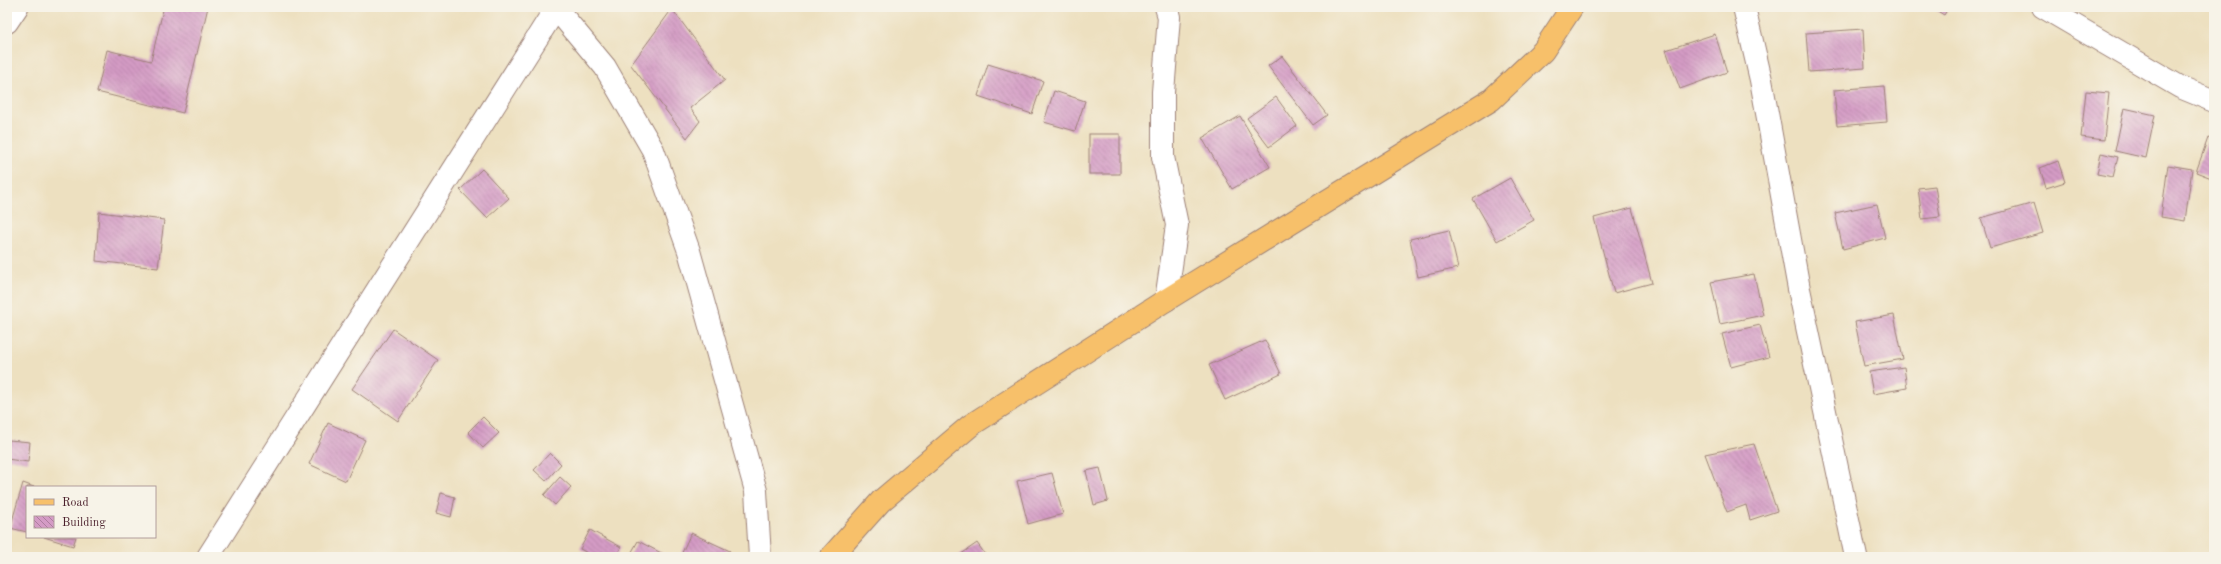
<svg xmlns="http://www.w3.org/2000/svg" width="2221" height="564" viewBox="0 0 2221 564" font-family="'Old Standard TT',serif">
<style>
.building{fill:url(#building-back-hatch)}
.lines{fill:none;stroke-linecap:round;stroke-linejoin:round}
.street-casing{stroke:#9c8076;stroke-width:24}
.primary-casing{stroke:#9c8076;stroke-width:24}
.street{stroke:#fff;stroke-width:22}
.primary{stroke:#f7c06b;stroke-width:22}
</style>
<defs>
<pattern id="building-back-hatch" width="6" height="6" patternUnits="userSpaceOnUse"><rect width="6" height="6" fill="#d49bc5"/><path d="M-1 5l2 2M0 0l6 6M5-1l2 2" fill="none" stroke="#ae7ea0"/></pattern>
</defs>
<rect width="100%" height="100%" fill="#f7f3e8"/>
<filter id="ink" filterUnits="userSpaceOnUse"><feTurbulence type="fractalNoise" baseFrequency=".025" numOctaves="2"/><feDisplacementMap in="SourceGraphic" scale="8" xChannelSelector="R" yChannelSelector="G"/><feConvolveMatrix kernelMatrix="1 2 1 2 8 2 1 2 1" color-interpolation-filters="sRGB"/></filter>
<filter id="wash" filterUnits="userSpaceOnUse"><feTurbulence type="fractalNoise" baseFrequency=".012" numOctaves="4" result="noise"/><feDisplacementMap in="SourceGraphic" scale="16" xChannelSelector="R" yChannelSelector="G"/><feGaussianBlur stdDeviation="0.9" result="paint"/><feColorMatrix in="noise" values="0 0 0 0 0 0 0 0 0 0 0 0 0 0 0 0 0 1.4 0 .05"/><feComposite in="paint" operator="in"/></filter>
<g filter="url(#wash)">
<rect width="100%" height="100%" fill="#ede0c0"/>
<g id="blocks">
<!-- building -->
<g class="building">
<polygon points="152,7 208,7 183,113 97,92 107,50 151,61 163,10"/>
<polygon points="1931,7 1949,7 1944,15"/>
<polygon points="672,9 725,80 690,108 700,121 687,138 631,65"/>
<polygon points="1863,29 1865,68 1809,72 1806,33"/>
<polygon points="1715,34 1727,72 1680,89 1666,50"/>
<polygon points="1282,56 1327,115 1313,125 1268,66"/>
<polygon points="988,64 1043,81 1032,114 978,96"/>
<polygon points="1884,86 1887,122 1837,126 1834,90"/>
<polygon points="1054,91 1085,101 1075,131 1044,122"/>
<polygon points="2086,91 2109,93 2104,140 2081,137"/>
<polygon points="1276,97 1297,126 1269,147 1247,118"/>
<polygon points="2124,108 2155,115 2146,158 2115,151"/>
<polygon points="1240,116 1270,167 1232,189 1202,138"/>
<rect x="1089" y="134" width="31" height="40"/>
<polygon points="2208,138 2214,140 2214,179 2196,172"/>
<polygon points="2101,153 2118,157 2113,177 2097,174"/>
<polygon points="2058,161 2065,182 2046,188 2040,168"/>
<polygon points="2168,165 2192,169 2185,221 2161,217"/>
<polygon points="482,169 509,198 487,218 460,190"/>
<polygon points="1510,178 1534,220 1497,241 1473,199"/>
<polygon points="1935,186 1940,217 1922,219 1918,188"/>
<polygon points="2034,203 2043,233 1990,248 1981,218"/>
<polygon points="1877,204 1885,238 1843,249 1835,213"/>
<polygon points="1632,208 1652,283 1614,293 1594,218"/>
<polygon points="99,212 164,220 158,268 96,261"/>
<polygon points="1449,230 1458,268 1418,277 1410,239"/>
<polygon points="1754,274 1763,315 1720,324 1711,282"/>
<polygon points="1894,315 1903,359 1864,366 1855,322"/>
<polygon points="1760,325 1769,357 1731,367 1722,334"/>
<polygon points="393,329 438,360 398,421 352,389"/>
<polygon points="1265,340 1281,374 1225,400 1209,365"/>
<polygon points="1904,367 1907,388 1873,394 1869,372"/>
<polygon points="483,417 499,433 483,448 468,432"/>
<polygon points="328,423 365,440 346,481 309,464"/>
<polygon points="9,440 30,442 28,462 7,459"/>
<polygon points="1754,444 1777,511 1750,520 1746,505 1727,512 1705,454"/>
<polygon points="550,453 561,464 546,481 534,470"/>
<polygon points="1100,468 1108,501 1094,505 1086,471"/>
<polygon points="1052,473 1063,514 1028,524 1017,481"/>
<polygon points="560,477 571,487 555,505 544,495"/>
<polygon points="23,483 34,487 27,487 27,532 10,528"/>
<polygon points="441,493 455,497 451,517 436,513"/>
<polygon points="590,530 621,547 616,557 595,557 580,549"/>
<polygon points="691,533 730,551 727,557 680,557"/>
<polygon points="44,537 76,537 73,546"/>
<polygon points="638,541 669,557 629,557"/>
<polygon points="977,543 987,557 957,557"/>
</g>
</g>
</g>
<g filter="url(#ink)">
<use href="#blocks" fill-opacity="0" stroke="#9c8076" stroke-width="1"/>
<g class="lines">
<!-- street casing -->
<g class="street-casing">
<g id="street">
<polyline points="555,7 605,67 653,150 689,251 756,491 760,557"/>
<polyline points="1166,7 1169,17 1163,92 1163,157 1177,225 1166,300"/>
<polyline points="1744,7 1761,80 1799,289 1856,557"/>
<polyline points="2043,7 2180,87 2214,101"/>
<polyline points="7,22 17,7"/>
<polyline points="208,557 556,8"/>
</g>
</g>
<!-- primary casing -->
<g class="primary-casing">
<polyline id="primary" points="831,557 881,501 971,425 1166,300 1491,100 1543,51 1572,7"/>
</g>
<!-- street -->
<use href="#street" class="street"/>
<!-- primary -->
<use href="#primary" class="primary"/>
</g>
</g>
<!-- margin -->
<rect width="2221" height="564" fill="none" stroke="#f7f3e8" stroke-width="24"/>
<!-- legend -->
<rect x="26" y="486" width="130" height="52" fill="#f7f3e8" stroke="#b29e9c"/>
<rect x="34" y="499" width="20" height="6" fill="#f7c06b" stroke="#b29e9c"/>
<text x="62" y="506" font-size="12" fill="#4a1f2b">Road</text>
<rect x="34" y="516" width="20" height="12" fill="url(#building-back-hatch)" stroke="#b29e9c"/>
<text x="62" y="526" font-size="12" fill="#4a1f2b">Building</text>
</svg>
